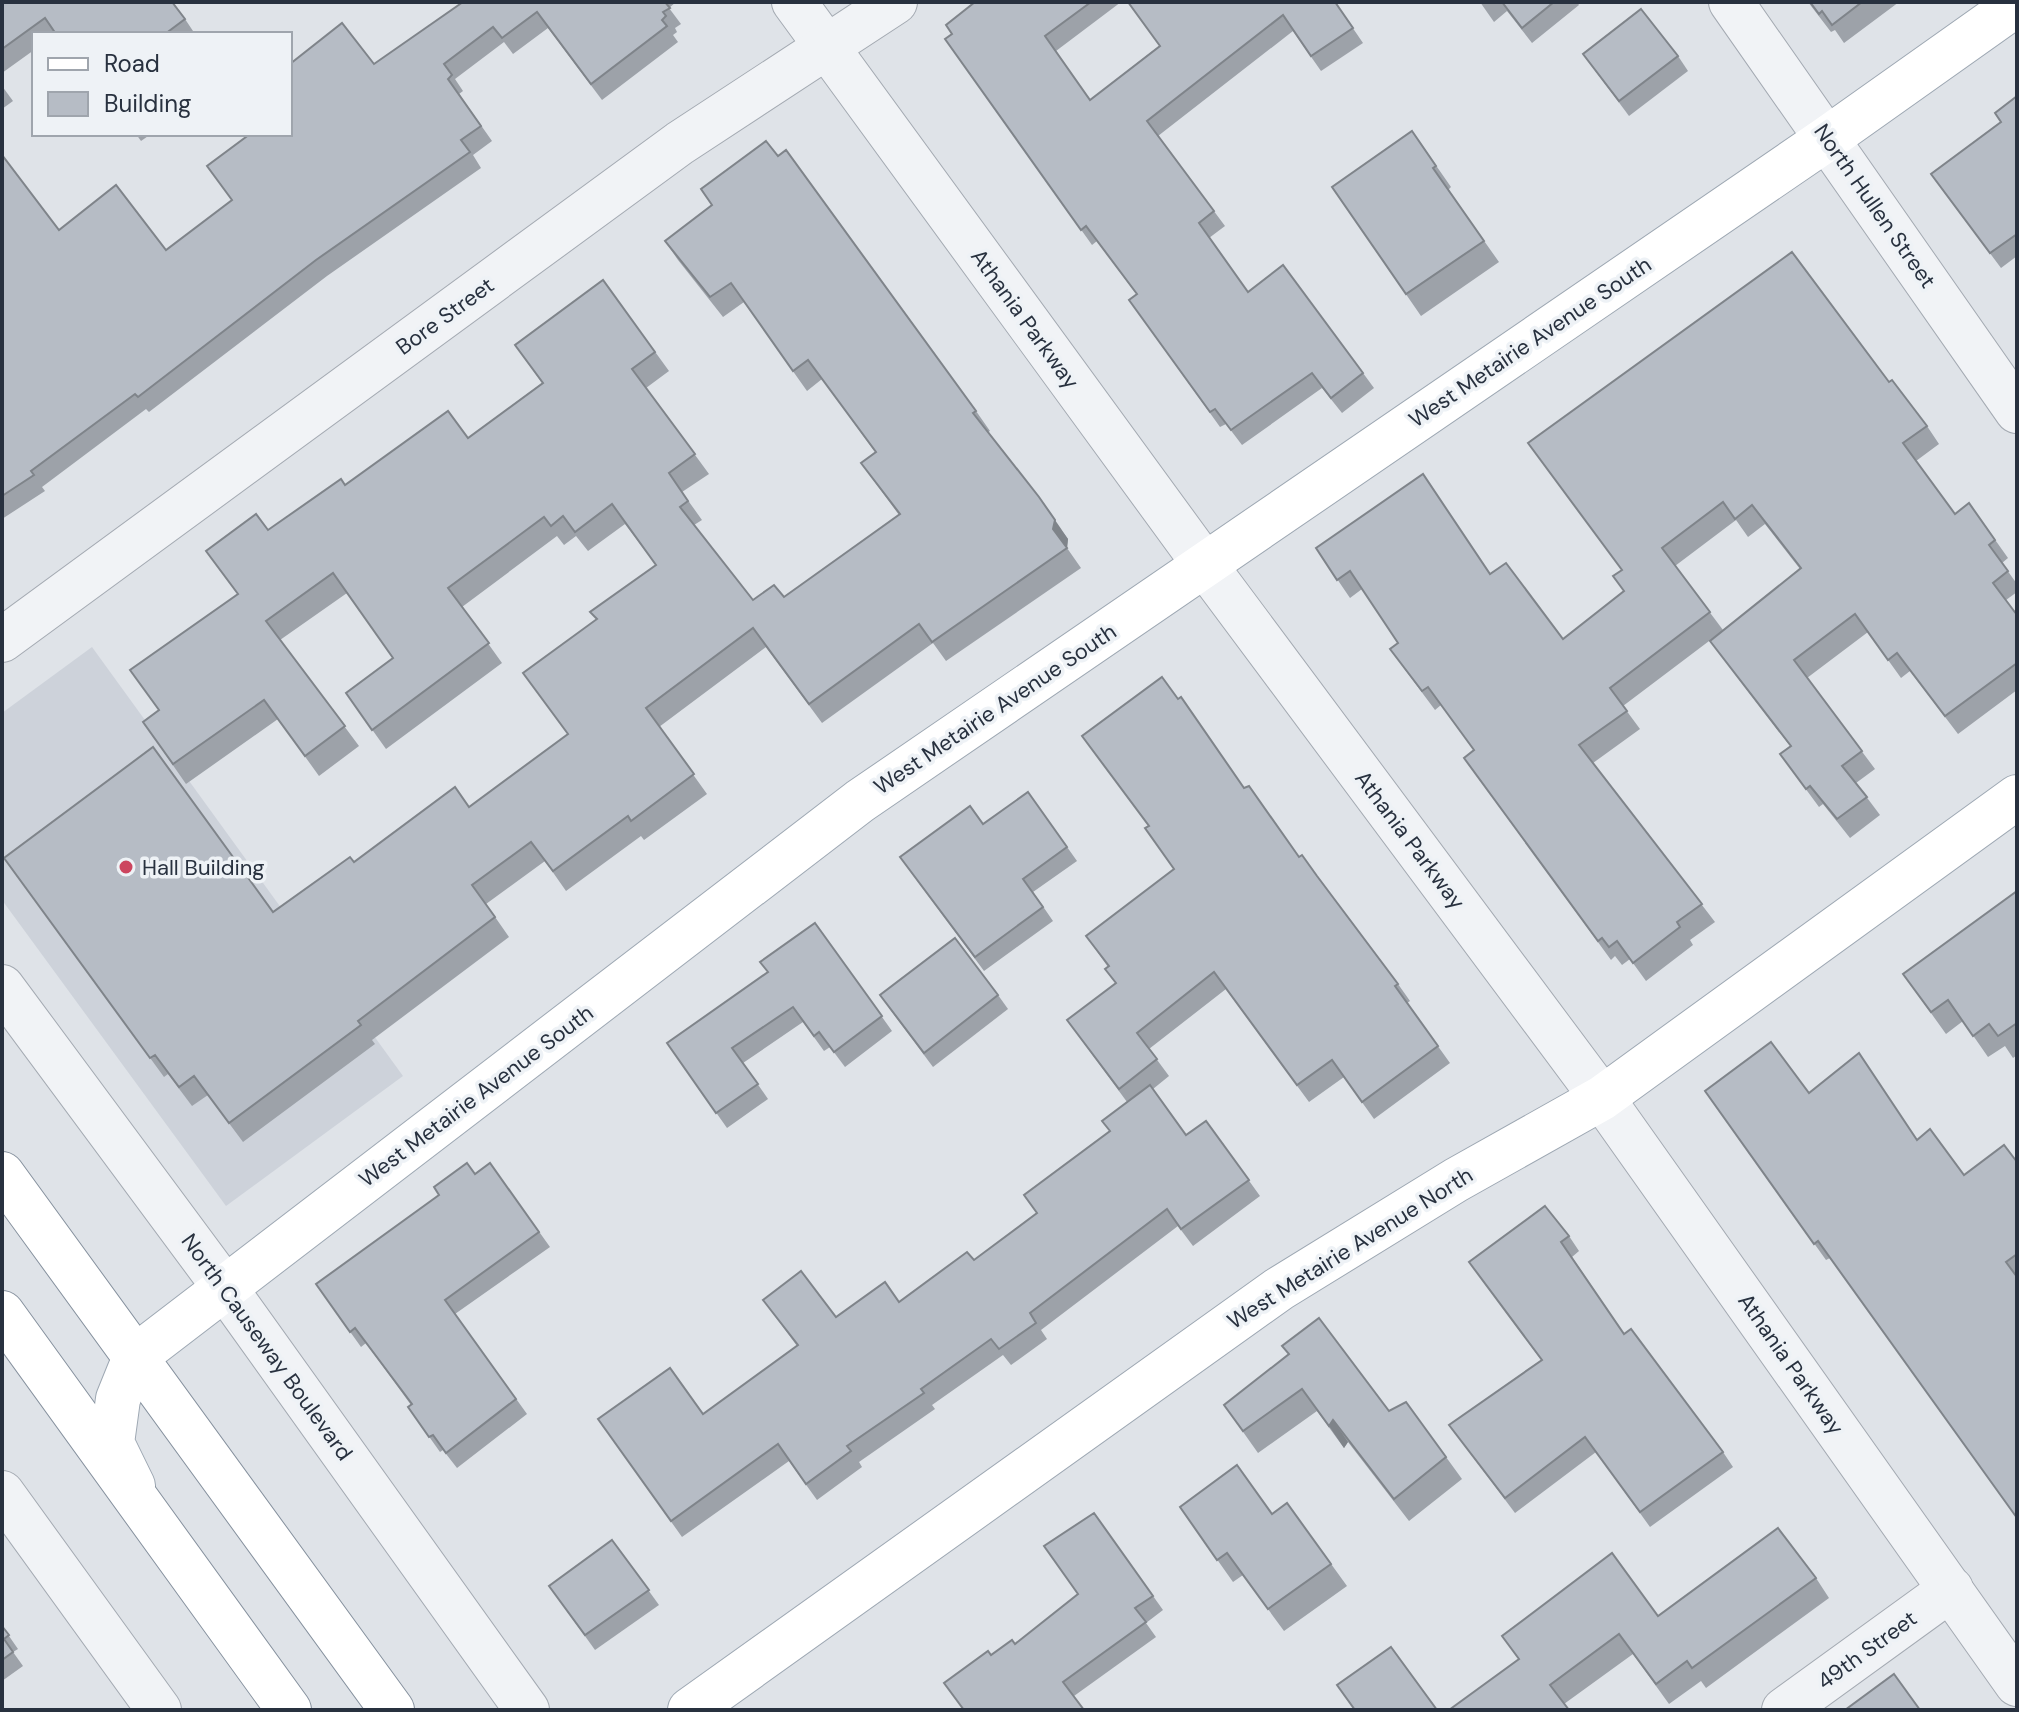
<svg xmlns="http://www.w3.org/2000/svg" width="2019" height="1712" viewBox="0 0 2019 1712" font-family="'DM Sans',sans-serif">
<style>
.built{fill:#cdd2da}
.lines{fill:none;stroke-linecap:round;stroke-linejoin:round}
.minor-casing{stroke:#a4aab2;stroke-width:46}
.major-casing{stroke:#9ea8b3;stroke-width:46}
.highway-casing{stroke:#86919e;stroke-width:46}
.minor{stroke:#f1f3f6;stroke-width:44}
.major{stroke:#fff;stroke-width:44}
.highway{stroke:#fff;stroke-width:44}
.wall{fill:#9da2a9;fill-rule:evenodd}
.shaded-wall{fill:#7f848a}
.building{fill:#b6bcc5;stroke:#7f848a;stroke-width:2}
.poi-dot{fill:#cc455f;stroke:#eef2f6;stroke-width:3}
.labels{text-anchor:middle;dominant-baseline:central;stroke-width:7;stroke-linejoin:round;paint-order:stroke}
.street-label{font-size:22px;fill:#28313f;stroke:#eef2f6}
.poi-label{font-size:22px;fill:#28313f;stroke:#eef2f6;text-anchor:start}
</style>
<rect width="100%" height="100%" fill="#dfe3e8"/>
<!-- built -->
<polygon class="built" points="92,647 403,1076 226,1206 2,900 2,713"/>
<g class="lines">
<!-- minor casing -->
<g class="minor-casing">
<g id="minor">
<polyline points="794,2 1205,565 1602,1098 2017,1684"/>
<polyline points="1731,2 2017,411"/>
<polyline points="2,640 680,143 895,2"/>
<polyline points="2,987 225,1288 527,1710"/>
<polyline points="2,1493 159,1710"/>
<polyline points="1784,1710 1951,1589"/>
</g>
</g>
<!-- major casing -->
<g class="major-casing">
<g id="major">
<polyline points="133,1486 112,1443 118,1399 135,1357 860,801 1828,138 2017,4"/>
<polyline points="690,1710 1279,1289 1456,1180 1602,1098 2017,797"/>
</g>
</g>
<!-- highway casing -->
<g class="highway-casing">
<g id="highway">
<polyline points="2,1174 392,1710"/>
<polyline points="2,1313 289,1710"/>
</g>
</g>
<!-- minor -->
<use href="#minor" class="minor"/>
<!-- major -->
<use href="#major" class="major"/>
<!-- highway -->
<use href="#highway" class="highway"/>
</g>
<!-- wall -->
<g class="wall">
<polygon points="2,2 185,19 195,34 34,34 34,50 2,73"/>
<polygon points="463,2 676,2 669,8 681,24 675,28 677,32 673,35 678,42 602,100 548,28 513,54 504,42 455,79 463,91 459,94 492,141 473,155 481,168 327,276 149,412 146,409 42,487 45,491 2,519 2,155 59,230 166,250 232,200 374,64"/>
<polygon points="975,2 1121,2 1056,51 1090,100 1159,46 1335,2 1363,43 1321,71 1293,31 1158,136 1225,226 1209,238 1248,292 1363,373 1374,388 1342,413 1322,388 1242,445 1226,424 1220,427 1129,300 1137,295 1097,241 1092,245 945,39 952,34"/>
<polygon points="1480,2 1577,2 1579,5 1532,43 1507,11 1494,22"/>
<polygon points="1808,2 1899,2 1844,43 1835,30 1831,32"/>
<polygon points="1583,54 1678,56 1688,71 1629,116"/>
<polygon points="2,86 13,101 2,109"/>
<polygon points="2017,96 2017,256 2001,268 1942,189 2001,122"/>
<polygon points="1412,131 1451,187 1448,190 1499,262 1421,316 1332,187"/>
<polygon points="136,134 151,134 141,141"/>
<polygon points="665,241 976,411 990,431 988,432 1068,539 1067,548 1081,568 946,661 933,643 822,723 766,647 659,727 707,794 644,840 641,836 566,891 545,861 486,904 509,937 372,1040 375,1044 243,1142 208,1095 192,1106 168,1074 164,1077 4,858 273,912 354,862 469,807 568,734 596,620 656,565 625,524 588,551 576,536 564,545 557,536 462,607 502,663 386,749 346,693 393,658 347,593 280,640 359,746 319,776 278,719 186,784 143,722 159,710 237,595 268,530 345,485 468,438 542,383 515,345 603,280 669,371 646,388 709,474 682,492 702,520 694,525 753,600 784,597 899,515 861,463 875,452 822,379 807,391 744,302 723,317 678,260"/>
<path d="M1889,382L1927,426L1939,444L1916,461L1955,514L1969,503L2008,558L2002,563L2017,584V592L2006,600L2017,615V690L1958,734L1910,671L1901,678L1868,632L1807,678L1875,769L1856,783L1880,815L1850,838L1823,804L1819,807L1780,754L1790,746L1710,641L1721,632L1623,706L1640,729L1593,763L1715,922L1690,940L1693,945L1646,981L1630,959L1622,965L1615,956L1611,960L1464,758L1474,750L1441,705L1435,710L1403,667L1398,643L1362,589L1350,598L1316,548L1491,574L1563,639L1624,591L1613,576ZM1736,520L1748,537L1765,524L1800,569L1723,630L1675,566Z"/>
<polygon points="1244,788 1398,984 1410,1001 1407,1003 1450,1063 1374,1119 1344,1077 1309,1102 1226,989 1149,1049 1169,1076 1153,1089 1186,1135 1206,1121 1260,1196 1193,1246 1178,1226 1041,1330 1047,1339 1011,1365 1003,1355 932,1405 935,1409 859,1462 862,1467 817,1500 789,1461 682,1537 598,1419 703,1414 797,1346 763,1300 836,1317 899,1302 974,1260 1037,1214 1109,1131 1127,1102 1067,1020 1116,984 1105,969 1108,967 1086,936 1174,869"/>
<polygon points="1028,792 1077,861 1033,892 1053,921 984,971 910,871 983,824"/>
<polygon points="2017,891 2017,1055 2013,1058 2005,1046 1988,1057 1963,1021 1946,1034 1903,974"/>
<polygon points="815,923 892,1031 845,1067 830,1047 824,1051 803,1022 743,1063 768,1099 727,1128 667,1043 768,972"/>
<polygon points="998,995 1008,1009 933,1067 889,1008"/>
<polygon points="1705,1091 1917,1139 1964,1175 2017,1162 2017,1518 1830,1258 1826,1260"/>
<polygon points="490,1163 550,1247 455,1314 527,1414 457,1468 443,1450 440,1452 408,1407 411,1405 366,1343 361,1347 316,1284"/>
<polygon points="1569,1236 1579,1251 1572,1257 1624,1334 1723,1452 1733,1467 1650,1527 1596,1452 1515,1513 1449,1425 1541,1360 1480,1277"/>
<polygon points="1289,1355 1389,1411 1446,1457 1462,1479 1409,1521 1348,1442 1344,1448 1317,1411 1258,1453 1224,1405"/>
<polygon points="1287,1503 1347,1586 1284,1631 1243,1575 1233,1582 1180,1507 1272,1514"/>
<polygon points="1094,1513 1163,1610 1146,1623 1156,1637 1074,1696 991,1655 1015,1644 1078,1594"/>
<polygon points="612,1540 659,1605 595,1650 549,1586"/>
<polygon points="1816,1578 1829,1598 1706,1688 1701,1681 1669,1704 1633,1654 1564,1704 1449,1710 1658,1616"/>
<polygon points="2,1626 18,1649 13,1652 23,1666 2,1681"/>
</g>
<!-- shaded-wall -->
<g class="shaded-wall">
<polygon points="1055,520 1068,539 1067,548 1053,529"/>
<polygon points="1333,1420 1348,1442 1344,1448 1329,1426"/>
</g>
<!-- building -->
<g class="building">
<polygon points="2,2 172,2 185,19 165,34 56,34 45,18 2,49"/>
<polygon points="463,2 665,2 670,8 663,12 666,16 662,20 667,26 591,84 537,12 502,38 493,27 444,64 452,75 448,79 481,126 461,140 470,152 316,260 138,397 135,394 31,471 34,475 2,496 2,155 59,230 116,185 166,250 232,200 207,166 250,134 290,134 290,64 342,23 374,64"/>
<polygon points="975,2 1091,2 1045,36 1090,100 1160,46 1128,2 1335,2 1353,28 1311,56 1283,15 1147,121 1214,211 1199,223 1248,292 1283,265 1363,373 1331,398 1312,373 1231,430 1215,409 1210,412 1129,300 1137,294 1086,226 1081,230 945,39 952,34 946,25"/>
<polygon points="1502,2 1554,2 1522,28"/>
<polygon points="1810,2 1862,2 1832,25 1822,11 1819,14"/>
<polygon points="1641,9 1678,56 1619,101 1583,54"/>
<polygon points="2017,96 2017,234 1990,253 1931,174 2001,122 1995,113"/>
<polygon points="1412,131 1436,166 1433,168 1484,241 1406,294 1332,187"/>
<polygon points="766,141 778,156 786,150 976,411 973,413 1039,497 1055,520 1053,529 1067,548 932,642 919,624 809,704 753,628 646,708 694,774 631,821 628,816 553,871 531,842 472,885 495,917 358,1021 361,1025 229,1123 194,1076 179,1087 155,1055 150,1058 4,858 153,747 273,912 350,857 354,862 455,787 469,807 568,734 523,673 597,619 590,612 656,565 612,504 575,532 563,516 551,526 544,517 448,588 489,643 372,730 346,693 393,658 333,573 266,621 345,726 305,756 264,700 173,764 143,722 159,710 130,670 238,594 206,551 256,514 268,530 341,479 345,485 448,411 468,438 543,383 515,345 603,280 655,352 632,369 695,454 669,473 688,501 680,507 753,600 774,585 784,597 900,514 861,463 876,452 808,360 793,371 731,283 710,297 665,241 712,205 701,189"/>
<polygon points="1792,252 1889,382 1892,380 1927,426 1903,443 1955,514 1969,503 1995,540 1989,545 2008,571 1993,583 2017,615 2017,663 1945,716 1897,653 1888,660 1855,614 1794,660 1862,751 1842,766 1867,797 1837,819 1810,786 1806,789 1780,754 1791,746 1710,641 1801,568 1752,505 1735,519 1723,502 1662,548 1710,612 1610,688 1627,711 1579,745 1702,904 1677,922 1680,927 1633,963 1617,941 1609,947 1602,938 1598,941 1464,758 1474,750 1428,687 1422,691 1390,649 1398,643 1350,571 1337,580 1316,548 1423,474 1490,574 1506,563 1563,639 1624,591 1613,576 1622,570 1528,443"/>
<polygon points="1162,677 1178,699 1181,697 1244,788 1249,786 1299,857 1302,855 1317,876 1398,984 1395,986 1438,1046 1362,1102 1332,1060 1297,1085 1214,972 1137,1033 1157,1059 1119,1089 1067,1020 1116,983 1105,969 1109,966 1086,936 1174,869 1145,828 1149,826 1082,736"/>
<polygon points="1028,792 1067,847 1023,879 1043,907 975,957 900,857 970,806 983,824"/>
<polygon points="2017,891 2017,1023 1998,1036 1989,1024 1973,1036 1948,1000 1931,1012 1903,974"/>
<polygon points="815,923 882,1016 834,1052 819,1032 814,1036 793,1007 732,1048 758,1084 716,1113 667,1043 768,972 760,962"/>
<polygon points="955,938 998,995 924,1053 880,995"/>
<polygon points="1771,1042 1809,1093 1859,1053 1917,1140 1930,1129 1964,1175 2004,1145 2017,1162 2017,1254 2006,1262 2017,1277 2017,1518 1818,1241 1814,1244 1705,1091"/>
<polygon points="1150,1085 1186,1135 1206,1121 1249,1180 1181,1229 1167,1209 1030,1313 1036,1323 999,1349 991,1339 921,1389 924,1393 847,1446 851,1451 806,1484 778,1444 671,1521 598,1419 670,1368 703,1414 798,1345 763,1300 801,1271 836,1317 885,1282 899,1302 967,1252 974,1260 1037,1213 1024,1195 1110,1131 1102,1121"/>
<polygon points="467,1163 475,1174 490,1163 539,1232 445,1300 516,1399 446,1453 433,1435 429,1437 408,1407 412,1404 355,1328 350,1332 316,1284 439,1195 434,1187"/>
<polygon points="1545,1206 1569,1236 1561,1242 1624,1334 1631,1329 1723,1452 1640,1512 1585,1437 1505,1498 1449,1425 1542,1360 1469,1262"/>
<polygon points="1319,1318 1389,1411 1406,1402 1446,1457 1394,1499 1333,1420 1329,1426 1302,1389 1243,1431 1224,1405 1289,1354 1282,1346"/>
<polygon points="1237,1465 1272,1514 1287,1503 1331,1564 1268,1609 1227,1553 1217,1560 1180,1507"/>
<polygon points="1094,1513 1153,1596 1135,1608 1146,1622 1063,1682 1084,1710 964,1710 944,1683 988,1651 991,1655 1012,1640 1015,1644 1078,1594 1044,1546"/>
<polygon points="1778,1528 1816,1578 1692,1668 1687,1661 1656,1684 1619,1634 1550,1685 1569,1710 1449,1710 1519,1659 1502,1636 1612,1553 1658,1616"/>
<polygon points="612,1540 649,1590 585,1635 549,1586"/>
<polygon points="2,1626 9,1635 4,1639 13,1652 2,1660"/>
<polygon points="1391,1647 1437,1710 1355,1710 1337,1685"/>
<polygon points="1894,1674 1920,1710 1845,1710"/>
</g>
<!-- markers -->
<circle class="poi-dot" cx="126" cy="867" r="8"/>
<g class="labels">
<!-- street labels -->
<g class="street-label">
<text transform="translate(1875 206) rotate(55)">North Hullen Street</text>
<text transform="translate(445 316) rotate(-36)">Bore Street</text>
<text transform="translate(1025 319) rotate(54)">Athania Parkway</text>
<text transform="translate(1530 342) rotate(-34)">West Metairie Avenue South</text>
<text transform="translate(995 709) rotate(-34)">West Metairie Avenue South</text>
<text transform="translate(1410 840) rotate(53)">Athania Parkway</text>
<text transform="translate(476 1096) rotate(-37)">West Metairie Avenue South</text>
<text transform="translate(1350 1248) rotate(-32)">West Metairie Avenue North</text>
<text transform="translate(267 1347) rotate(54)">North Causeway Boulevard</text>
<text transform="translate(1791 1364) rotate(55)">Athania Parkway</text>
<text transform="translate(1867 1650) rotate(-36)">49th Street</text>
</g>
<!-- poi labels -->
<g class="poi-label">
<text x="142" y="867">Hall Building</text>
</g>
</g>
<!-- border -->
<rect width="2019" height="1712" fill="none" stroke="#28313f" stroke-width="8"/>
<!-- legend -->
<rect x="32" y="32" width="260" height="104" fill="#eef2f6" stroke="#9fa5ad" stroke-width="2"/>
<rect x="48" y="58" width="40" height="12" fill="#ffffff" stroke="#9fa5ad" stroke-width="2"/>
<text x="104" y="72" font-size="24" fill="#28313f">Road</text>
<rect x="48" y="92" width="40" height="24" fill="#b6bcc5" stroke="#9fa5ad" stroke-width="2"/>
<text x="104" y="112" font-size="24" fill="#28313f">Building</text>
</svg>
